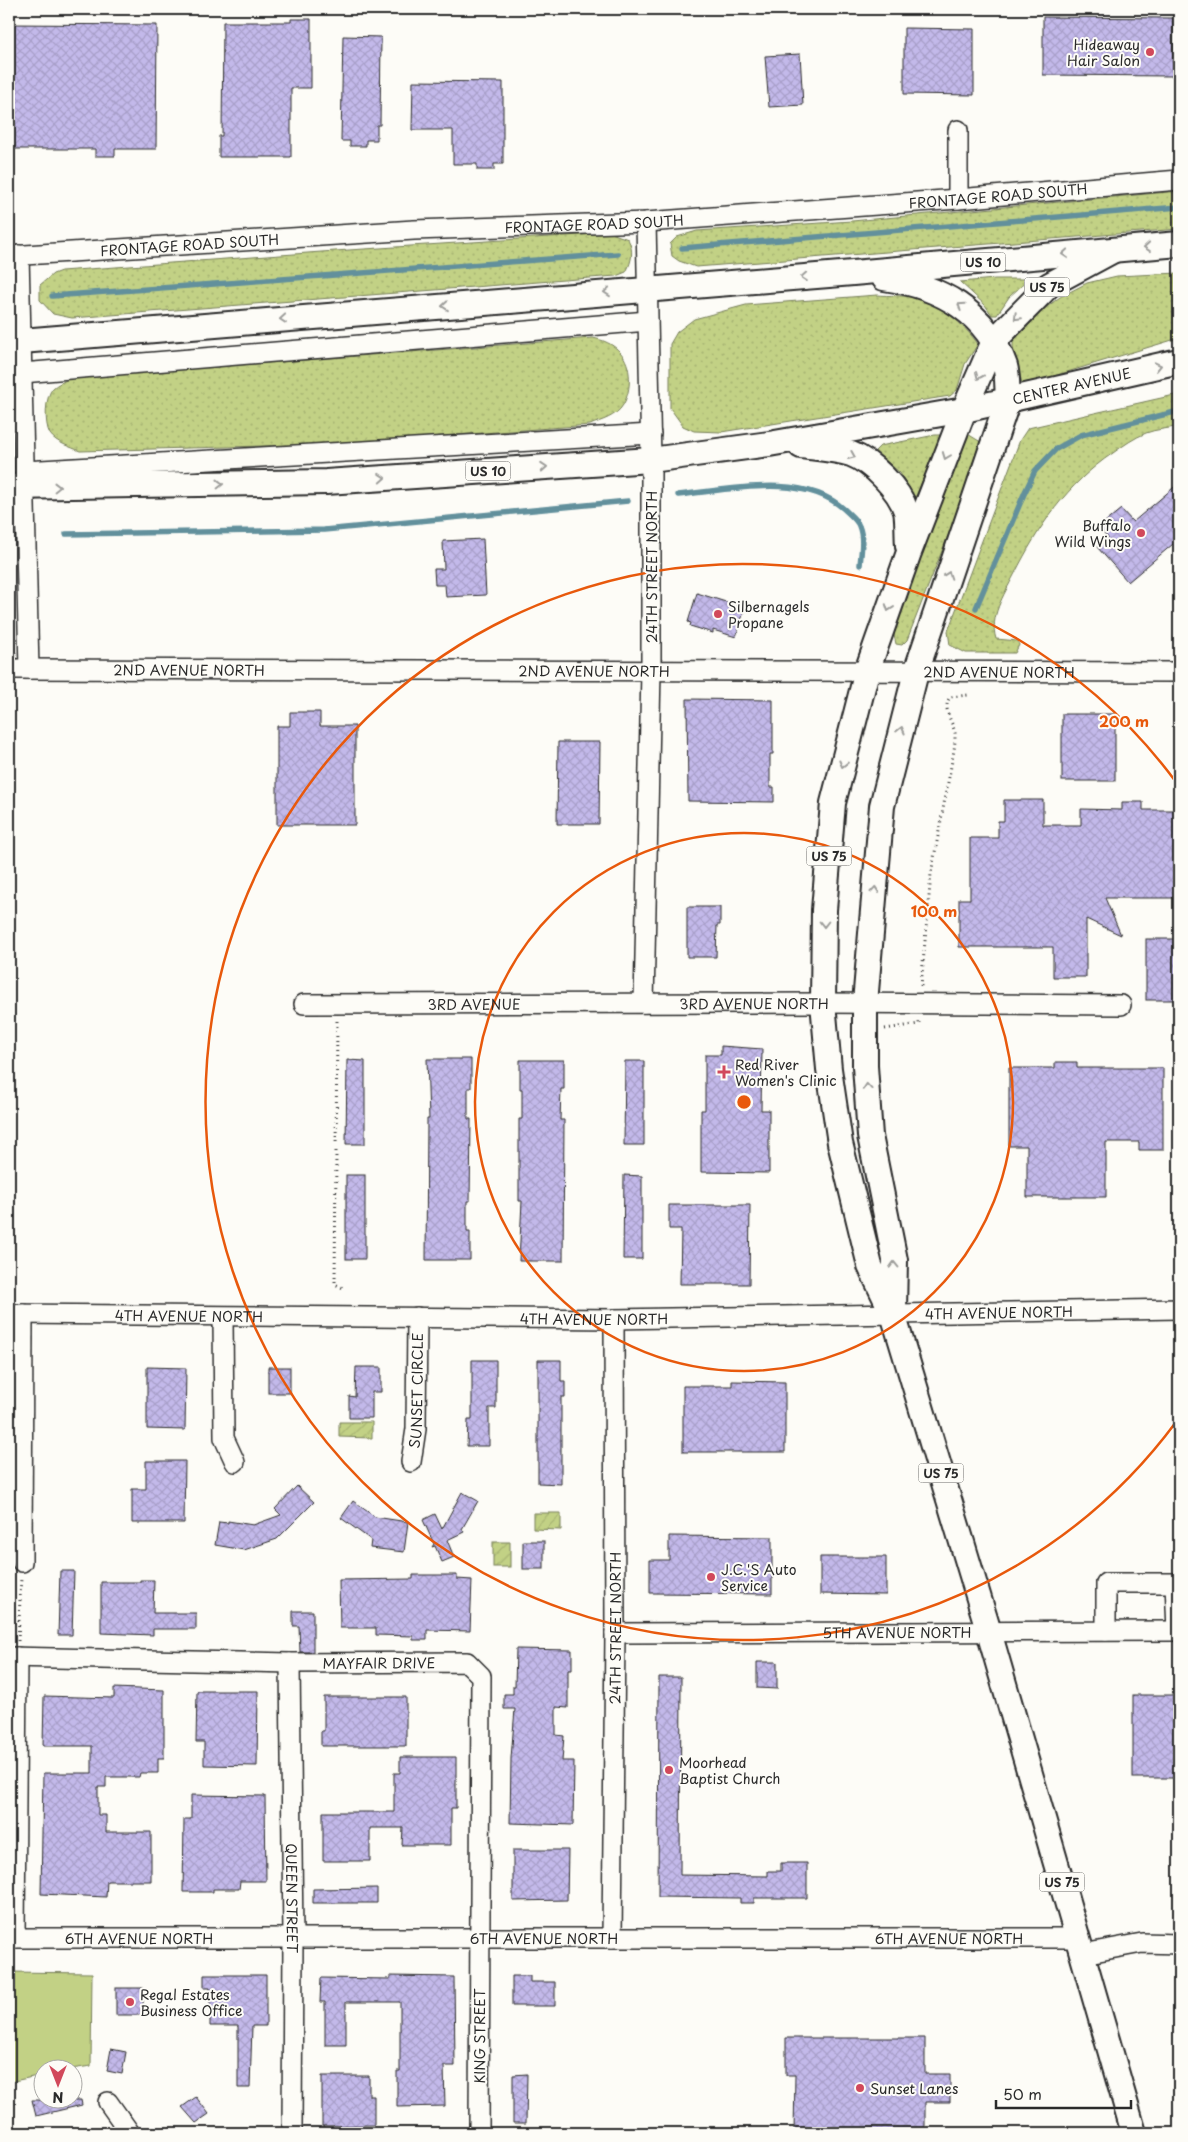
<svg xmlns="http://www.w3.org/2000/svg" width="1188" height="2142" viewBox="0 0 1188 2142" font-family="'Playpen Sans',sans-serif">
<style>
.grass{fill:url(#grass-dots);stroke:#767e58}
.park{fill:#c2d185;stroke:#767e58}
.garden{fill:url(#garden-furrows);stroke:#767e58}
.lines{fill:none;stroke-linecap:round;stroke-linejoin:round}
.stream{stroke:#62909c;stroke-width:5.5}
.building{fill:url(#building-cross-hatch);stroke:#2b2b2b}
.minor-casing{stroke:#2b2b2b;stroke-width:22}
.major-casing{stroke:#2b2b2b;stroke-width:28}
.path{stroke:#2b2b2b;stroke-width:3;stroke-dasharray:1 4;stroke-linecap:butt}
.minor{stroke:#fdfcf7;stroke-width:19}
.major{stroke:#fdfcf7;stroke-width:24}
.oneway{stroke:#9e9e9b}
.ring{fill:none;stroke:#e8590c;stroke-width:2.5}
.poi-dot{fill:#d1495b;stroke:#fdfcf7;stroke-width:2}
.labels{text-anchor:middle;dominant-baseline:central;stroke-width:4;stroke-linejoin:round;paint-order:stroke}
.shield{fill:#fdfcf7;stroke:#6a6a68;stroke-width:1}
.shield-label{font-size:12px;font-weight:bold;fill:#2b2b2b}
.poi-label{font-size:14px;fill:#2b2b2b;stroke:#fdfcf7;text-anchor:start}
.street-label{font-size:14px;fill:#2b2b2b;stroke:#fdfcf7}
.centre{fill:#e8590c;stroke:#fdfcf7;stroke-width:2.5}
.ring-label{font-size:15px;text-anchor:middle;font-weight:bold;fill:#e8590c;stroke:#fdfcf7;stroke-width:4;stroke-linejoin:round;paint-order:stroke}
</style>
<defs>
<pattern id="grass-dots" width="8" height="8" patternUnits="userSpaceOnUse" patternTransform="scale(1.25)"><rect width="8" height="8" fill="#c2d185"/><path d="M2 2h.1M6 6h.1" fill="none" stroke="#a7b473" stroke-width="1.8" stroke-linecap="round"/></pattern>
<pattern id="garden-furrows" width="10" height="10" patternUnits="userSpaceOnUse" patternTransform="scale(1.25)"><rect width="10" height="10" fill="#c2d185"/><path d="M-1 1l2-2M0 10L10 0M9 11l2-2" fill="none" stroke="#a7b473"/></pattern>
<pattern id="building-cross-hatch" width="8" height="8" patternUnits="userSpaceOnUse" patternTransform="scale(1.25)"><rect width="8" height="8" fill="#c3b9ea"/><path d="M0 0l8 8M0 8l8-8" fill="none" stroke="#a89fc9"/></pattern>
</defs>
<rect width="100%" height="100%" fill="#fdfcf7"/>
<filter id="ink" filterUnits="userSpaceOnUse"><feTurbulence type="fractalNoise" baseFrequency=".02" numOctaves="2"/><feDisplacementMap in="SourceGraphic" scale="10" xChannelSelector="R" yChannelSelector="G"/><feConvolveMatrix kernelMatrix="1 2 1 2 8 2 1 2 1" color-interpolation-filters="sRGB"/></filter>
<g filter="url(#ink)">
<!-- grass -->
<g class="grass">
<polygon points="1179,191 1179,229 696,267 679,261 672,256 670,244 677,237 697,231 852,221"/>
<path d="M611,233L628,239C634,251 632,261 626,272L616,276L72,318L53,314L40,300V285L53,274L61,271L349,250Z"/>
<polygon points="1179,273 1179,338 1044,379 1022,383 1013,349 1013,341 1032,318 1060,297 1087,283 1117,276"/>
<polygon points="995,279 1029,279 1009,297 997,315 992,315 985,305 960,282"/>
<path d="M877,295C889,296 904,295 916,298C940,304 964,324 978,344L965,364L957,390L950,396L721,432L694,431L683,426L670,408V344L677,332L694,319L746,305Z"/>
<path d="M593,338C603,340 613,344 620,352C632,365 632,390 623,405C616,417 602,420 590,425L337,444L80,451C71,447 56,443 50,434C44,424 45,396 53,388C57,384 65,381 70,378Z"/>
<path d="M1179,394V426C1168,429 1156,429 1146,433C1134,438 1124,445 1113,453C1066,485 1039,526 1014,575C1004,595 989,617 996,639L1018,641L1019,645L1015,653H966L950,645L948,631L1020,440L1028,428Z"/>
<polygon points="966,433 984,444 907,640 902,645 896,644 894,635 897,620"/>
<polygon points="935,435 942,435 915,498 900,473 875,451 880,446"/>
</g>
<!-- park -->
<polygon class="park" points="9,1972 92,1973 91,2066 71,2069 42,2070 42,2075 9,2082"/>
<!-- garden -->
<g class="garden">
<polygon points="339,1422 372,1422 372,1438 339,1437"/>
<polygon points="533,1513 561,1513 561,1530 533,1529"/>
<rect x="493" y="1542" width="17" height="25"/>
</g>
<g class="lines">
<!-- stream -->
<g class="stream">
<polyline points="682,248 1179,207"/>
<polyline points="52,296 618,254"/>
<path d="M678,495C729,490 803,472 844,509C849,514 857,520 859,526C864,538 861,553 860,565"/>
<polyline points="66,534 324,530 628,501"/>
<polyline points="976,608 1024,494 1035,471 1056,449 1081,435 1179,411"/>
</g>
</g>
<!-- building -->
<g class="building">
<polygon points="1043,17 1173,18 1173,76 1043,75"/>
<polygon points="291,19 311,19 311,88 291,88 291,157 219,157 219,136 222,136 223,22 291,22"/>
<polygon points="9,24 157,25 156,149 115,149 115,156 95,156 95,149 9,149"/>
<polygon points="904,28 974,29 974,95 904,94"/>
<polygon points="343,36 381,37 380,125 377,125 377,140 366,140 366,146 350,146 350,141 341,141"/>
<polygon points="800,54 803,105 769,107 765,56"/>
<polygon points="413,81 503,82 503,164 494,164 494,170 477,170 477,164 453,164 453,130 412,130"/>
<polygon points="1179,483 1179,539 1128,582 1097,547 1108,538 1099,527 1121,509 1133,522"/>
<polygon points="483,539 486,595 446,597 445,585 435,585 434,569 444,569 443,541"/>
<polygon points="697,593 745,608 736,637 713,630 713,633 690,626 691,623 688,622"/>
<polygon points="687,699 773,700 773,754 770,754 770,787 774,787 774,802 688,801"/>
<polygon points="290,712 320,712 320,726 355,726 355,825 277,825 277,726 290,726"/>
<rect x="1062" y="714" width="53" height="67"/>
<polygon points="558,742 600,742 599,824 557,824"/>
<polygon points="1004,800 1043,800 1043,825 1081,825 1081,809 1122,810 1122,802 1143,802 1143,810 1179,810 1179,898 1105,898 1121,935 1086,919 1086,977 1053,977 1053,947 959,947 959,899 970,899 970,838 998,838 998,821 1004,821"/>
<polygon points="687,907 720,907 720,925 717,925 716,957 687,957"/>
<rect x="1146" y="939" width="33" height="61"/>
<polygon points="721,1046 762,1049 761,1110 769,1110 769,1173 701,1172 701,1110 705,1110 705,1055 721,1055"/>
<polygon points="427,1059 471,1059 471,1088 468,1088 468,1119 471,1119 470,1201 467,1201 467,1232 470,1232 470,1260 426,1260 427,1119 429,1119"/>
<polygon points="347,1060 365,1061 365,1144 346,1144"/>
<polygon points="520,1060 564,1060 564,1089 561,1089 560,1120 564,1120 563,1261 519,1261 522,1201 519,1201 519,1119 522,1119 522,1089 520,1089"/>
<polygon points="625,1061 644,1061 644,1145 624,1145"/>
<polygon points="1055,1062 1077,1062 1077,1068 1163,1068 1163,1150 1139,1150 1139,1142 1106,1142 1106,1197 1027,1197 1027,1146 1009,1146 1009,1068 1055,1068"/>
<rect x="346" y="1175" width="19" height="84"/>
<polygon points="624,1175 642,1176 642,1259 623,1259"/>
<polygon points="669,1205 750,1205 749,1284 680,1284 681,1229 669,1229"/>
<polygon points="472,1360 496,1360 496,1408 489,1408 489,1446 467,1446 468,1420 472,1420"/>
<polygon points="538,1360 561,1360 561,1381 565,1381 565,1397 561,1397 561,1484 538,1483"/>
<polygon points="147,1367 186,1368 185,1430 147,1429"/>
<rect x="268" y="1367" width="22" height="26"/>
<polygon points="356,1367 381,1367 381,1392 372,1392 372,1418 349,1418 349,1396 355,1397"/>
<polygon points="732,1381 785,1382 785,1452 683,1452 683,1386 732,1386"/>
<polygon points="146,1461 185,1461 184,1523 132,1523 132,1489 146,1489"/>
<polygon points="297,1486 314,1502 277,1539 244,1550 215,1545 219,1522 228,1523 228,1521 253,1525 281,1515 275,1509"/>
<polygon points="462,1492 478,1501 462,1529 464,1532 447,1540 454,1557 442,1562 435,1546 432,1547 434,1544 423,1520 435,1514 442,1529"/>
<polygon points="353,1501 375,1517 408,1522 404,1552 370,1548 371,1540 341,1518"/>
<polygon points="669,1536 772,1537 772,1594 650,1593 650,1560 669,1560"/>
<rect x="523" y="1541" width="21" height="28"/>
<polygon points="820,1557 886,1557 886,1595 820,1594"/>
<polygon points="60,1571 74,1571 72,1635 58,1635"/>
<polygon points="413,1575 457,1575 457,1579 472,1580 470,1631 427,1630 427,1640 413,1640 413,1636 376,1635 376,1628 340,1628 339,1580 413,1579"/>
<polygon points="140,1580 154,1580 153,1613 196,1613 196,1629 153,1629 153,1635 101,1633 101,1582 140,1582"/>
<polygon points="293,1611 313,1611 313,1652 300,1652 299,1626 293,1626"/>
<polygon points="516,1649 572,1650 572,1670 568,1670 568,1708 556,1707 556,1735 564,1736 562,1761 574,1761 573,1825 510,1823 511,1758 515,1709 504,1709 504,1694 513,1694 513,1686 515,1686"/>
<polygon points="757,1662 777,1662 777,1689 757,1688"/>
<polygon points="659,1677 681,1677 680,1875 768,1876 768,1871 781,1871 781,1863 807,1863 807,1898 754,1898 754,1903 740,1903 740,1898 658,1897"/>
<polygon points="114,1688 164,1690 164,1758 158,1758 158,1773 140,1773 139,1777 106,1777 106,1787 98,1787 98,1815 106,1815 106,1832 151,1832 151,1881 107,1881 106,1897 41,1894 43,1773 92,1773 92,1746 43,1746 44,1696 114,1698"/>
<polygon points="197,1691 258,1691 257,1766 204,1765 204,1742 196,1742"/>
<rect x="1133" y="1695" width="46" height="83"/>
<polygon points="324,1697 406,1697 406,1746 321,1746 321,1731 324,1731"/>
<polygon points="400,1757 456,1757 456,1808 451,1808 451,1845 402,1845 403,1828 370,1828 370,1861 323,1861 323,1812 394,1812 394,1773 400,1773"/>
<polygon points="191,1795 265,1796 266,1881 240,1881 239,1889 213,1889 213,1892 183,1892 184,1819 191,1819"/>
<polygon points="513,1850 568,1850 567,1900 513,1901"/>
<polygon points="377,1888 377,1903 313,1903 313,1889"/>
<polygon points="204,1975 266,1975 266,2026 252,2026 250,2088 238,2088 238,2026 210,2026 210,1988 204,1988"/>
<polygon points="390,1976 454,1977 455,2066 444,2066 445,2106 397,2107 397,2071 400,2071 400,2002 346,2002 346,2045 325,2045 325,2002 320,2002 321,1978 390,1979"/>
<polygon points="512,1976 530,1976 530,1982 555,1982 555,2006 512,2006"/>
<rect x="116" y="1988" width="27" height="27"/>
<polygon points="786,2038 925,2038 925,2074 950,2074 950,2102 925,2102 925,2133 794,2133 795,2075 786,2075"/>
<polygon points="111,2049 126,2052 122,2074 107,2071"/>
<polygon points="527,2074 526,2123 513,2123 513,2075"/>
<polygon points="322,2076 369,2076 369,2096 374,2096 374,2125 322,2126"/>
<polygon points="196,2097 209,2114 196,2123 182,2107"/>
<polygon points="32,2100 81,2100 82,2105 36,2116"/>
</g>
<g class="lines">
<!-- minor casing -->
<g class="minor-casing">
<g id="minor">
<polyline points="958,130 958,199"/>
<polyline points="19,255 29,669"/>
<path id="s1" d="M9,256L414,230L646,222L958,199L1179,180"/>
<polyline points="22,373 648,321"/>
<polyline points="24,471 651,434"/>
<path id="s2" d="M9,669L1179,672"/>
<polyline points="644,1003 651,671 651,460 646,222"/>
<path id="s3" d="M304,1004L823,1003L1121,1005"/>
<path id="s4" d="M9,1314L614,1319L1179,1309"/>
<polyline points="223,1317 224,1438 235,1462"/>
<path id="s5" d="M411,1462L416,1429L417,1317"/>
<polyline points="22,1562 23,1314"/>
<polyline points="1106,1631 1106,1583 1175,1583 1177,1631"/>
<path id="s6" d="M615,1633L1179,1631"/>
<path id="s7" d="M9,1657L290,1663L467,1662L481,1676L479,2133"/>
<path id="s8" d="M290,1663L293,1938L292,2133"/>
<path id="s9" d="M9,1938H1078"/>
<polyline points="15,1938 17,1657"/>
<path id="s10" d="M612,1938L615,1633L614,1319"/>
<polyline points="1083,1954 1142,1943 1179,1944"/>
<polyline points="108,2102 130,2133"/>
</g>
</g>
<!-- major casing -->
<g class="major-casing">
<g id="major">
<polyline points="1114,250 1049,285 994,341 964,410 908,555 867,671 833,803 824,910 823,1003 829,1069 840,1143 870,1266 893,1314 989,1632 1134,2133"/>
<path d="M884,278C939,286 986,311 1005,366C1008,376 1007,390 1008,400L916,672L882,806L865,1003V1066L870,1136L895,1260L894,1311"/>
<polyline points="9,342 853,273 1179,244"/>
<path d="M801,446C817,448 835,449 851,454C872,462 899,489 906,511C908,521 907,535 908,546"/>
<path id="s11" d="M9,487L326,482L651,460L769,444L964,410L1179,361"/>
</g>
</g>
<!-- path -->
<g class="path">
<path d="M921,986L931,874L954,750C955,744 955,738 955,733C952,720 942,709 950,697L968,695"/>
<polyline points="337,1021 335,1284 343,1288"/>
<polyline points="885,1029 919,1024 919,1022"/>
<polyline points="18,1641 21,1578"/>
</g>
<!-- minor -->
<use href="#minor" class="minor"/>
<!-- major -->
<use href="#major" class="major"/>
</g>
<!-- one-way arrows -->
<defs><path id="oneway-chevron" d="M-2-3.5L2.5 0L-2 3.5" fill="none" stroke-width="1.6" stroke-linecap="round" stroke-linejoin="round" transform="scale(1.25)"/></defs>
<g class="oneway">
<use href="#oneway-chevron" transform="translate(1147 247) rotate(175)"/>
<use href="#oneway-chevron" transform="translate(1065 254) rotate(175)"/>
<use href="#oneway-chevron" transform="translate(804 277) rotate(176)"/>
<use href="#oneway-chevron" transform="translate(607 292) rotate(175)"/>
<use href="#oneway-chevron" transform="translate(445 306) rotate(175)"/>
<use href="#oneway-chevron" transform="translate(961 306) rotate(-146)"/>
<use href="#oneway-chevron" transform="translate(1017 317) rotate(135)"/>
<use href="#oneway-chevron" transform="translate(283 319) rotate(175)"/>
<use href="#oneway-chevron" transform="translate(1158 366) rotate(-13)"/>
<use href="#oneway-chevron" transform="translate(979 376) rotate(114)"/>
<use href="#oneway-chevron" transform="translate(852 456) rotate(23)"/>
<use href="#oneway-chevron" transform="translate(946 456) rotate(111)"/>
<use href="#oneway-chevron" transform="translate(544 467) rotate(-4)"/>
<use href="#oneway-chevron" transform="translate(382 478) rotate(-4)"/>
<use href="#oneway-chevron" transform="translate(220 484) rotate(-1)"/>
<use href="#oneway-chevron" transform="translate(57 487) rotate(-1)"/>
<use href="#oneway-chevron" transform="translate(948 575) rotate(-71)"/>
<use href="#oneway-chevron" transform="translate(889 608) rotate(110)"/>
<use href="#oneway-chevron" transform="translate(901 730) rotate(-76)"/>
<use href="#oneway-chevron" transform="translate(843 764) rotate(104)"/>
<use href="#oneway-chevron" transform="translate(875 890) rotate(-85)"/>
<use href="#oneway-chevron" transform="translate(824 924) rotate(90)"/>
<use href="#oneway-chevron" transform="translate(867 1087) rotate(-94)"/>
<use href="#oneway-chevron" transform="translate(894 1265) rotate(-91)"/>
</g>
</g>
<!-- distance rings -->
<g class="ring">
<circle cx="744" cy="1102" r="269"/>
<path d="M1176 1422A538 538 0 1 1 1176 782"/>
</g>
<!-- markers -->
<g class="poi-dot">
<circle cx="1150" cy="52" r="5"/>
<circle cx="1141" cy="533" r="5"/>
<circle cx="718" cy="614" r="5"/>
<path d="M721.5 1064.5h5v5h5v5h-5v5h-5v-5h-5v-5h5z"/>
<circle cx="711" cy="1577" r="5"/>
<circle cx="669" cy="1770" r="5"/>
<circle cx="130" cy="2002" r="5"/>
<circle cx="860" cy="2088" r="5"/>
</g>
<g class="labels">
<!-- shield labels -->
<g class="shield">
<rect x="960.5" y="252.5" width="45" height="19" rx="4"/>
<rect x="1024.5" y="277.5" width="45" height="19" rx="4"/>
<rect x="465.5" y="461.5" width="45" height="19" rx="4"/>
<rect x="806.5" y="846.5" width="45" height="19" rx="4"/>
<rect x="918.5" y="1463.5" width="45" height="19" rx="4"/>
<rect x="1039.5" y="1872.5" width="45" height="19" rx="4"/>
</g>
<g class="shield-label">
<text x="983" y="262">US 10</text>
<text x="1047" y="287">US 75</text>
<text x="488" y="471">US 10</text>
<text x="829" y="856">US 75</text>
<text x="941" y="1473">US 75</text>
<text x="1062" y="1882">US 75</text>
</g>
<!-- poi labels -->
<g class="poi-label">
<text x="1140" y="44" text-anchor="end">Hideaway<tspan x="1140" dy="16">Hair Salon</tspan></text>
<text x="1131" y="525" text-anchor="end">Buffalo<tspan x="1131" dy="16">Wild Wings</tspan></text>
<text x="728" y="606">Silbernagels<tspan x="728" dy="16">Propane</tspan></text>
<text x="735" y="1064">Red River<tspan x="735" dy="16">Women's Clinic</tspan></text>
<text x="721" y="1569">J.C.'S Auto<tspan x="721" dy="16">Service</tspan></text>
<text x="679" y="1762">Moorhead<tspan x="679" dy="16">Baptist Church</tspan></text>
<text x="140" y="1994">Regal Estates<tspan x="140" dy="16">Business Office</tspan></text>
<text x="870" y="2088">Sunset Lanes</text>
</g>
<!-- street labels -->
<g class="street-label">
<text stroke="none"><textPath href="#s1" startOffset="991">FRONTAGE ROAD SOUTH</textPath></text>
<text stroke="none"><textPath href="#s1" startOffset="586">FRONTAGE ROAD SOUTH</textPath></text>
<text stroke="none"><textPath href="#s1" startOffset="181">FRONTAGE ROAD SOUTH</textPath></text>
<text stroke="none"><textPath href="#s11" startOffset="1070">CENTER AVENUE</textPath></text>
<text transform="translate(651 567) rotate(-90)">24TH STREET NORTH</text>
<text stroke="none"><textPath href="#s2" startOffset="180">2ND AVENUE NORTH</textPath></text>
<text stroke="none"><textPath href="#s2" startOffset="585">2ND AVENUE NORTH</textPath></text>
<text stroke="none"><textPath href="#s2" startOffset="990">2ND AVENUE NORTH</textPath></text>
<text stroke="none"><textPath href="#s3" startOffset="450">3RD AVENUE NORTH</textPath></text>
<text stroke="none"><textPath href="#s3" startOffset="170">3RD AVENUE</textPath></text>
<text stroke="none"><textPath href="#s4" startOffset="990">4TH AVENUE NORTH</textPath></text>
<text stroke="none"><textPath href="#s4" startOffset="180">4TH AVENUE NORTH</textPath></text>
<text stroke="none"><textPath href="#s4" startOffset="585">4TH AVENUE NORTH</textPath></text>
<text stroke="none"><textPath href="#s5" startOffset="72">SUNSET CIRCLE</textPath></text>
<text stroke="none"><textPath href="#s10" startOffset="310">24TH STREET NORTH</textPath></text>
<text stroke="none"><textPath href="#s6" startOffset="282">5TH AVENUE NORTH</textPath></text>
<text stroke="none"><textPath href="#s7" startOffset="370">MAYFAIR DRIVE</textPath></text>
<text stroke="none"><textPath href="#s8" startOffset="235">QUEEN STREET</textPath></text>
<text stroke="none"><textPath href="#s9" startOffset="130">6TH AVENUE NORTH</textPath></text>
<text stroke="none"><textPath href="#s9" startOffset="535">6TH AVENUE NORTH</textPath></text>
<text stroke="none"><textPath href="#s9" startOffset="940">6TH AVENUE NORTH</textPath></text>
<text transform="translate(479 2036) rotate(-90)">KING STREET</text>
</g>
</g>
<circle cx="744" cy="1102" r="8" class="centre"/>
<g class="ring-label">
<text x="1124" y="727">200 m</text>
<text x="934" y="917">100 m</text>
</g>
<!-- margin -->
<rect width="1188" height="2142" fill="none" stroke="#fdfcf7" stroke-width="30"/>
<rect x="15" y="15" width="1158" height="2112" fill="none" stroke="#2b2b2b" stroke-width="2" filter="url(#ink)"/>
<!-- north arrow -->
<g transform="translate(58 2084) rotate(180)"><circle r="24" fill="#fdfcf7" stroke="#a9a8a5"/>
<path d="M0-4L9 19L0 12L-9 19Z" fill="#d1495b"/>
<text y="-8" font-size="14" font-weight="bold" text-anchor="middle" fill="#2b2b2b">N</text>
</g>
<!-- scale -->
<path d="M996 2100v8h135v-8" fill="none" stroke="#2b2b2b" stroke-width="2.5"/>
<text x="1003" y="2100" font-size="15" fill="#2b2b2b" stroke="#fdfcf7" stroke-width="4" paint-order="stroke">50 m</text>
</svg>
